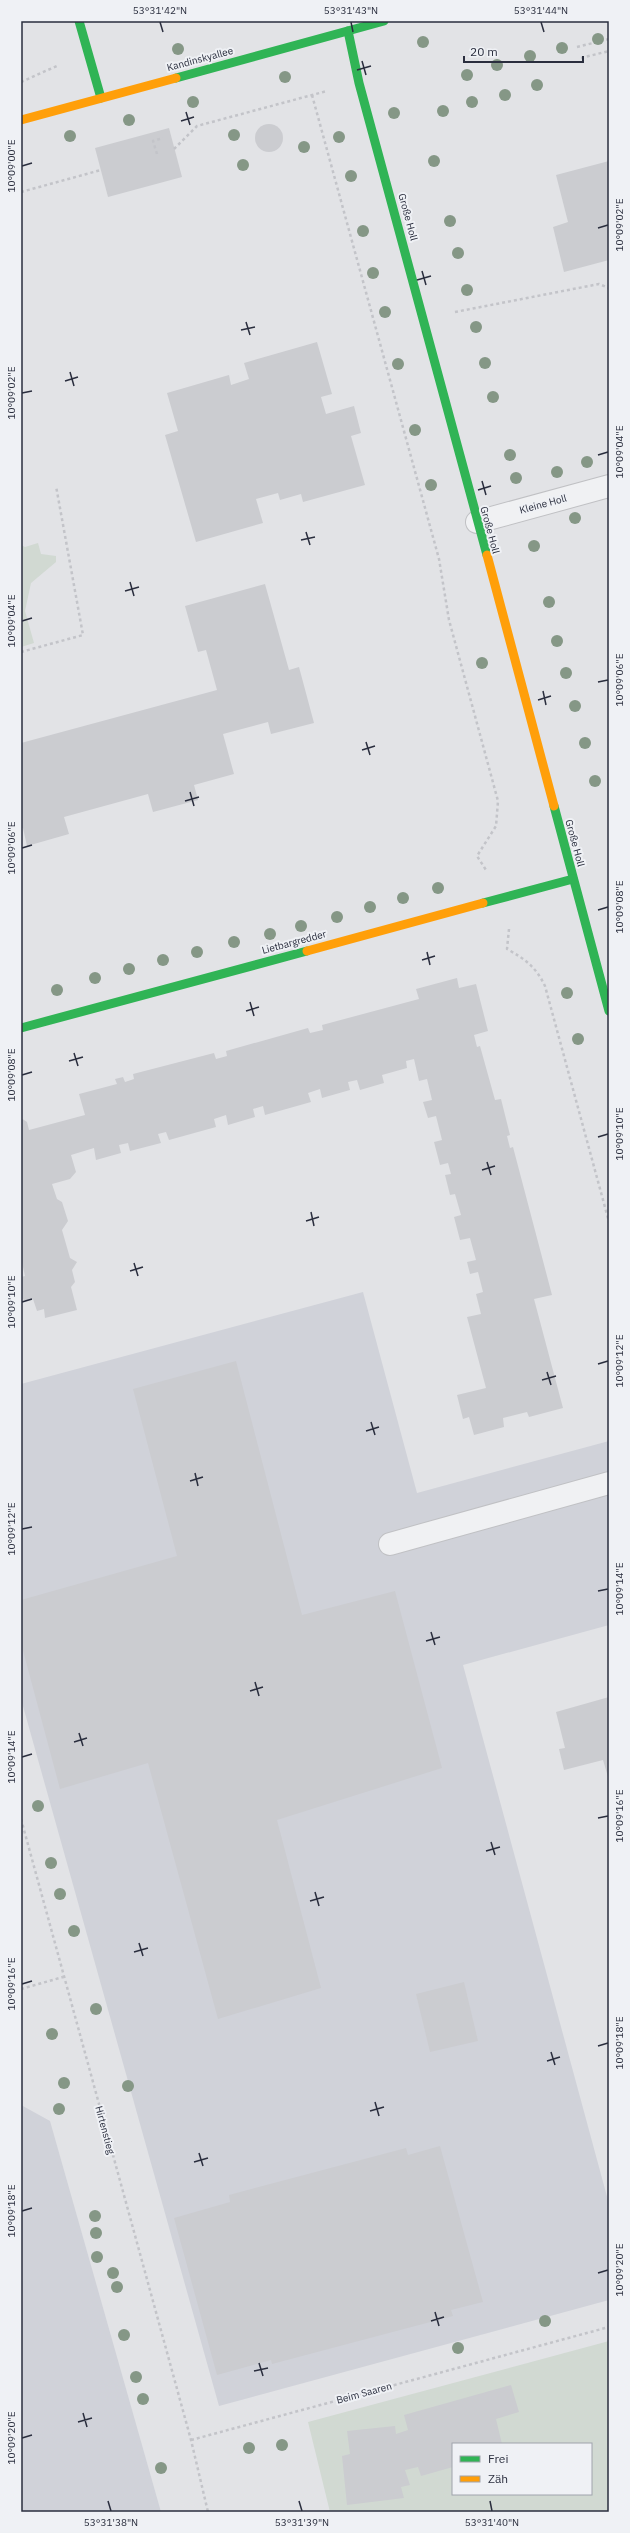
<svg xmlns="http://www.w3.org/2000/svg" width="630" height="2533" viewBox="0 0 630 2533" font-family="'IBM Plex Sans',sans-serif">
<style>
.built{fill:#d0d2d9}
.green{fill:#d1d9d2;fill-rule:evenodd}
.building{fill:#cbccd0}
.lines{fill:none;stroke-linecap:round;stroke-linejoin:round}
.lane-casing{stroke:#c0c1c4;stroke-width:24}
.street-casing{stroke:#c0c1c4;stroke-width:24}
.path{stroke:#c3c4c9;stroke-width:2.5;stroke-dasharray:3 3;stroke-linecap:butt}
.lane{stroke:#f0f1f3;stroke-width:22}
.street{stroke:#f0f1f3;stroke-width:22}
.fast{stroke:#30b455;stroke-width:9}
.slow{stroke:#ff9f0a;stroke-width:9}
.tree{fill:#859786}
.ticks{fill:none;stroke:#2a2e3e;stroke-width:1.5}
.labels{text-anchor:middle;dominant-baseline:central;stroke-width:4;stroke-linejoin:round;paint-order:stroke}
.street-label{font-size:10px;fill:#2a2e3e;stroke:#eff1f5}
.neatline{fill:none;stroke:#2a2e3e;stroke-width:1.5}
.ticks-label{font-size:10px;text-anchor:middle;fill:#2a2e3e}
</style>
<rect width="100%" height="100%" fill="#e2e3e6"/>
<!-- built -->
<g class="built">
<polygon points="363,1292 417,1493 609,1441 609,1625 463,1665 609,2204 609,2300 219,2406 21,1699 21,1384"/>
<polygon points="21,2105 50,2121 161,2512 21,2512"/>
</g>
<!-- green -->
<g class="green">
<polygon points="38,543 41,554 56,556 56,562 31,583 25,611 34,643 21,647 21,545 25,547"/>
<path d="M609,2341V2512H330L308,2422ZM453,2444H591V2494H453Z"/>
</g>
<!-- building -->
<g class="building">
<circle cx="269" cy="138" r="14"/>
<polygon points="169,128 182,177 108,197 95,148"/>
<polygon points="609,161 609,260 564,272 553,227 568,222 556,175"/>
<polygon points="317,342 332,394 321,397 326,414 354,406 361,433 351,436 365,485 303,502 301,494 280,500 278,493 256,499 263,523 196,542 165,435 178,431 167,393 229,375 231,385 249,379 244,363"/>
<polygon points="265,584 289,670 299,667 314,723 271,734 268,722 223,734 234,774 194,785 198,800 153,812 148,794 64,817 69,834 27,846 23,828 21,829 21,743 217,690 206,650 198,652 185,606"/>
<polygon points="457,978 459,988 476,984 488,1031 474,1035 477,1047 480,1046 495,1100 501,1099 510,1135 507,1136 510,1148 513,1147 552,1295 534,1299 563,1408 529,1417 527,1412 503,1418 504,1427 474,1435 469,1417 463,1419 457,1395 486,1388 467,1317 481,1314 476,1294 483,1292 478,1272 470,1274 467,1262 476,1260 470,1238 460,1240 454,1217 461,1215 455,1194 450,1195 445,1175 451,1174 448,1163 440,1165 434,1142 442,1140 436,1116 428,1118 423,1102 432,1100 427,1079 419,1081 414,1059 406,1061 407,1068 382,1075 384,1083 360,1090 357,1080 348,1082 350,1090 322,1098 320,1089 308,1093 311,1102 265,1115 263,1106 253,1109 255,1117 228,1125 226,1115 214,1119 216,1127 169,1140 166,1132 158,1134 161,1143 130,1151 128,1143 119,1145 121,1153 96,1160 94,1148 71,1155 76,1172 70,1179 52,1184 57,1199 62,1202 68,1221 62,1230 70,1258 77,1262 72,1270 75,1282 71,1287 77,1310 45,1318 44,1309 37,1311 33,1299 26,1301 21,1298 21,1277 25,1276 21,1258 21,1118 27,1122 29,1130 85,1115 79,1094 117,1084 115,1079 123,1077 125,1082 134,1079 133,1074 214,1053 216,1059 227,1056 226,1051 308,1028 310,1033 323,1030 322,1025 419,999 416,989"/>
<polygon points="236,1361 302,1615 395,1591 442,1768 277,1820 321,1988 218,2019 148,1763 60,1789 21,1643 21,1600 177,1556 133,1389"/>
<polygon points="609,1697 609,1780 603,1760 564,1770 559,1749 565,1748 556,1712"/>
<polygon points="464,1982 478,2041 430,2052 416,1994"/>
<polygon points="440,2146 483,2302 451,2310 453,2316 272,2364 271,2360 217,2375 174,2218 230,2202 229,2195 406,2148 408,2155"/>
<polygon points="511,2385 519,2412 496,2419 502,2444 453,2444 453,2467 421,2476 418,2467 405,2470 410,2485 401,2487 404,2498 347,2505 342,2456 350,2454 347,2431 395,2426 396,2434 408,2430 404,2415"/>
</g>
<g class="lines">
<!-- lane casing -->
<g class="lane-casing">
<polyline id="lane" points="390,1544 609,1483"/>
</g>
<!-- street casing -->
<g class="street-casing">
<polyline id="street" points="477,522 609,486"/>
</g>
<!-- path -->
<g class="path">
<polyline points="577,47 609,39"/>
<polyline points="581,58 609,51"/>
<polyline points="21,82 59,65"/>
<polyline points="312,95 439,559 449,620 498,801 496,826 477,856 486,870"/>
<polyline points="174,149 197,126 327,91"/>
<polyline points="157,154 153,141 163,138"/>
<polyline points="21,192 101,170"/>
<polyline points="455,312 599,284 609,288"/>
<polyline points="21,652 83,635 56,486"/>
<path d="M509,929L507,949C525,959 536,967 545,986L609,1222"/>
<polyline points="21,1819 191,2440 208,2512"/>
<polyline points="21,1989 63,1977"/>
<polyline points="191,2440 609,2327"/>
</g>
<!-- lane -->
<use href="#lane" class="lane"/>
<!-- street -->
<use href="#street" class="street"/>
<!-- fast -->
<g class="fast">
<polyline points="79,21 101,98"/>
<polyline points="348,31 359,83 487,555"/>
<polyline points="176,78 384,21"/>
<polyline points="554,806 609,1011"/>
<polyline points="483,903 573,879"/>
<polyline points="21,1028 307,951"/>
</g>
<!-- slow -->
<g class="slow">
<polyline points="21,120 176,78"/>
<polyline points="487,555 554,806"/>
<polyline points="307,951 483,903"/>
</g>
</g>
<!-- trees -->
<g class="tree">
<circle cx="598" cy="39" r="6"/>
<circle cx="423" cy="42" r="6"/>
<circle cx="562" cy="48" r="6"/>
<circle cx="178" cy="49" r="6"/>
<circle cx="530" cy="56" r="6"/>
<circle cx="497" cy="65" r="6"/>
<circle cx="467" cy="75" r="6"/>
<circle cx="285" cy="77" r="6"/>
<circle cx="537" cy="85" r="6"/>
<circle cx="505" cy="95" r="6"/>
<circle cx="193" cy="102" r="6"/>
<circle cx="472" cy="102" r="6"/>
<circle cx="443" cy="111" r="6"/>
<circle cx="394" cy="113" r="6"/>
<circle cx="129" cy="120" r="6"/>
<circle cx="234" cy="135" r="6"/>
<circle cx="70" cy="136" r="6"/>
<circle cx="339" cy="137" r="6"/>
<circle cx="304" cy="147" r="6"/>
<circle cx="434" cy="161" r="6"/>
<circle cx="243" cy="165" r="6"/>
<circle cx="351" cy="176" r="6"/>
<circle cx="450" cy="221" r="6"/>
<circle cx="363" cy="231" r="6"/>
<circle cx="458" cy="253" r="6"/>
<circle cx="373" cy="273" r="6"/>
<circle cx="467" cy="290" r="6"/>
<circle cx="385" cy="312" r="6"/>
<circle cx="476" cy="327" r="6"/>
<circle cx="485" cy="363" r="6"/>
<circle cx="398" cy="364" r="6"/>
<circle cx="493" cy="397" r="6"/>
<circle cx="415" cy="430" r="6"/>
<circle cx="510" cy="455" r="6"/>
<circle cx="587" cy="462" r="6"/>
<circle cx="557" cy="472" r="6"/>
<circle cx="516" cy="478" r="6"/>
<circle cx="431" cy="485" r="6"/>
<circle cx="575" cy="518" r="6"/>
<circle cx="534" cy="546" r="6"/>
<circle cx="549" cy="602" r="6"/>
<circle cx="557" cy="641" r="6"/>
<circle cx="482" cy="663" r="6"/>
<circle cx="566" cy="673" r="6"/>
<circle cx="575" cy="706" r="6"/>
<circle cx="585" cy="743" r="6"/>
<circle cx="595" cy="781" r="6"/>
<circle cx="438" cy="888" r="6"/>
<circle cx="403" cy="898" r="6"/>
<circle cx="370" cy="907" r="6"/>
<circle cx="337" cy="917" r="6"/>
<circle cx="301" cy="926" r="6"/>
<circle cx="270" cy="934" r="6"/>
<circle cx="234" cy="942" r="6"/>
<circle cx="197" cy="952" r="6"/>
<circle cx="163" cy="960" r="6"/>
<circle cx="129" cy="969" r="6"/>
<circle cx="95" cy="978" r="6"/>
<circle cx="57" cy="990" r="6"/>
<circle cx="567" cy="993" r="6"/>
<circle cx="578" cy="1039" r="6"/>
<circle cx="38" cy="1806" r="6"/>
<circle cx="51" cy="1863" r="6"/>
<circle cx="60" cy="1894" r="6"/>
<circle cx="74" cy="1931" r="6"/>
<circle cx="96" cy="2009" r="6"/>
<circle cx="52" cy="2034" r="6"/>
<circle cx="64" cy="2083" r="6"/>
<circle cx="128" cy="2086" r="6"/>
<circle cx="59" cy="2109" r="6"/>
<circle cx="95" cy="2216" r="6"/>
<circle cx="96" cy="2233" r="6"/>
<circle cx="97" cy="2257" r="6"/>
<circle cx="113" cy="2273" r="6"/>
<circle cx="117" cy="2287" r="6"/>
<circle cx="545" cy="2321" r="6"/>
<circle cx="124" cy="2335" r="6"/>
<circle cx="458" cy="2348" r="6"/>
<circle cx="136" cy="2377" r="6"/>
<circle cx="143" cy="2399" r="6"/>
<circle cx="282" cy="2445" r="6"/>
<circle cx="249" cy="2448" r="6"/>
<circle cx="161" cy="2468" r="6"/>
</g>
<!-- ticks -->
<path class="ticks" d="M160,22L163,32M351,22L353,32M541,22L544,32M362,61L366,75M357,70L371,66M186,112L190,125M181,121L194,117M22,166L32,163M598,228L608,225M422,271L426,285M417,280L431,276M246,322L250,335M241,330L255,327M70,372L74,386M65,381L78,377M22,393L32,391M598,455L608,452M482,481L486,495M478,490L491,486M306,532L310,545M301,540L315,537M130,582L134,596M125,591L139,587M22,621L32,618M598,682L608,680M543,691L546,705M538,700L551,696M366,742L370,755M362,750L375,746M190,792L194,806M185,801L199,797M22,848L32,845M598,910L608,907M427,952L430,965M422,960L435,956M250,1002L254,1016M246,1011L259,1007M74,1053L78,1066M69,1061L83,1057M22,1075L32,1072M598,1137L608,1134M487,1162L491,1175M482,1170L495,1166M311,1212L314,1226M306,1221L319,1217M134,1263L138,1276M130,1271L143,1267M22,1302L32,1299M598,1364L608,1361M547,1372L551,1385M542,1380L556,1376M371,1422L375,1435M366,1431L379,1427M195,1473L198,1486M190,1481L203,1477M22,1529L32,1527M598,1591L608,1589M431,1632L435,1645M426,1641L440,1637M255,1682L259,1696M250,1691L263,1687M79,1733L83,1746M74,1742L87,1738M22,1757L32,1754M598,1818L608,1816M491,1842L495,1855M486,1851L500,1847M315,1892L319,1906M310,1901L324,1897M139,1943L143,1956M134,1952L148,1948M22,1984L32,1981M598,2046L608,2043M551,2052L555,2065M547,2061L560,2057M375,2102L379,2116M370,2111L384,2107M199,2153L203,2166M194,2162L208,2158M22,2211L32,2208M598,2273L608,2270M435,2312L439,2326M431,2321L444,2317M259,2363L263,2376M254,2371L268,2368M83,2413L87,2427M78,2422L92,2418M22,2438L32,2435M108,2501L111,2511M299,2501L302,2511M490,2501L492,2511"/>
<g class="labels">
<!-- street labels -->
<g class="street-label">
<text transform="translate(200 59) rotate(-15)">Kandinskyallee</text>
<text transform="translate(408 217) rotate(75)">Große Holl</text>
<text transform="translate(543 504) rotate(-15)">Kleine Holl</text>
<text transform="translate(490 530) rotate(75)">Große Holl</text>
<text transform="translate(575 843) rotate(75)">Große Holl</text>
<text transform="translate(294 942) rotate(-15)">Lietbargredder</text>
<text transform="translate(105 2130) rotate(75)">Hirtenstieg</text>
<text transform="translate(364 2393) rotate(-15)">Beim Saaren</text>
</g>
</g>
<!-- border -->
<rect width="630" height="2533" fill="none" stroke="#eff1f5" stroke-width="44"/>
<!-- legend -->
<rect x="452" y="2443" width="140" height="52" fill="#eff1f5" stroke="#a0a3ac"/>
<rect x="460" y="2456" width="20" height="6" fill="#30b455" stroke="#a0a3ac"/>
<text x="488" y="2463" font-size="12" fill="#2a2e3e">Frei</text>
<rect x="460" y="2476" width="20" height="6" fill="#ff9f0a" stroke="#a0a3ac"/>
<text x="488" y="2483" font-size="12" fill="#2a2e3e">Zäh</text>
<!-- scale -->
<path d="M464 56v6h119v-6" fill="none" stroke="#2a2e3e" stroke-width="2"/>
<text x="470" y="56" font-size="12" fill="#2a2e3e" stroke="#eff1f5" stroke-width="3" paint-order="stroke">20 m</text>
<rect x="22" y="22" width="586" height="2489" class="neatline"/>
<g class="ticks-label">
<text x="160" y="14">53°31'42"N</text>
<text x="351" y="14">53°31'43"N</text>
<text x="541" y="14">53°31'44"N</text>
<text transform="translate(11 166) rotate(-90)" y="4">10°09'00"E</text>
<text transform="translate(619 225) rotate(-90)" y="4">10°09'02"E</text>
<text transform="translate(11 393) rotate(-90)" y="4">10°09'02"E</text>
<text transform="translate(619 452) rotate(-90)" y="4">10°09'04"E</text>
<text transform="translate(11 621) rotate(-90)" y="4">10°09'04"E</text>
<text transform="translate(619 680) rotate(-90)" y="4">10°09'06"E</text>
<text transform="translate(11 848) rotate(-90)" y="4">10°09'06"E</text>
<text transform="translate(619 907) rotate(-90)" y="4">10°09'08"E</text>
<text transform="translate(11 1075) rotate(-90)" y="4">10°09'08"E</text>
<text transform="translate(619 1134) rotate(-90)" y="4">10°09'10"E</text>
<text transform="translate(11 1302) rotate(-90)" y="4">10°09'10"E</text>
<text transform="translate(619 1361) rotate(-90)" y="4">10°09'12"E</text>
<text transform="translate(11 1529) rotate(-90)" y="4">10°09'12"E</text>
<text transform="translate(619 1589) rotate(-90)" y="4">10°09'14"E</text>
<text transform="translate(11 1757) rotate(-90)" y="4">10°09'14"E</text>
<text transform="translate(619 1816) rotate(-90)" y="4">10°09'16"E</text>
<text transform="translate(11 1984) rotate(-90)" y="4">10°09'16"E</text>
<text transform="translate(619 2043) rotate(-90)" y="4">10°09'18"E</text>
<text transform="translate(11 2211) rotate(-90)" y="4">10°09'18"E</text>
<text transform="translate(619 2270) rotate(-90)" y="4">10°09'20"E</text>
<text transform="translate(11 2438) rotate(-90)" y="4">10°09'20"E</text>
<text x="111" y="2526">53°31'38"N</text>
<text x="302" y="2526">53°31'39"N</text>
<text x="492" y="2526">53°31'40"N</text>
</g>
</svg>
